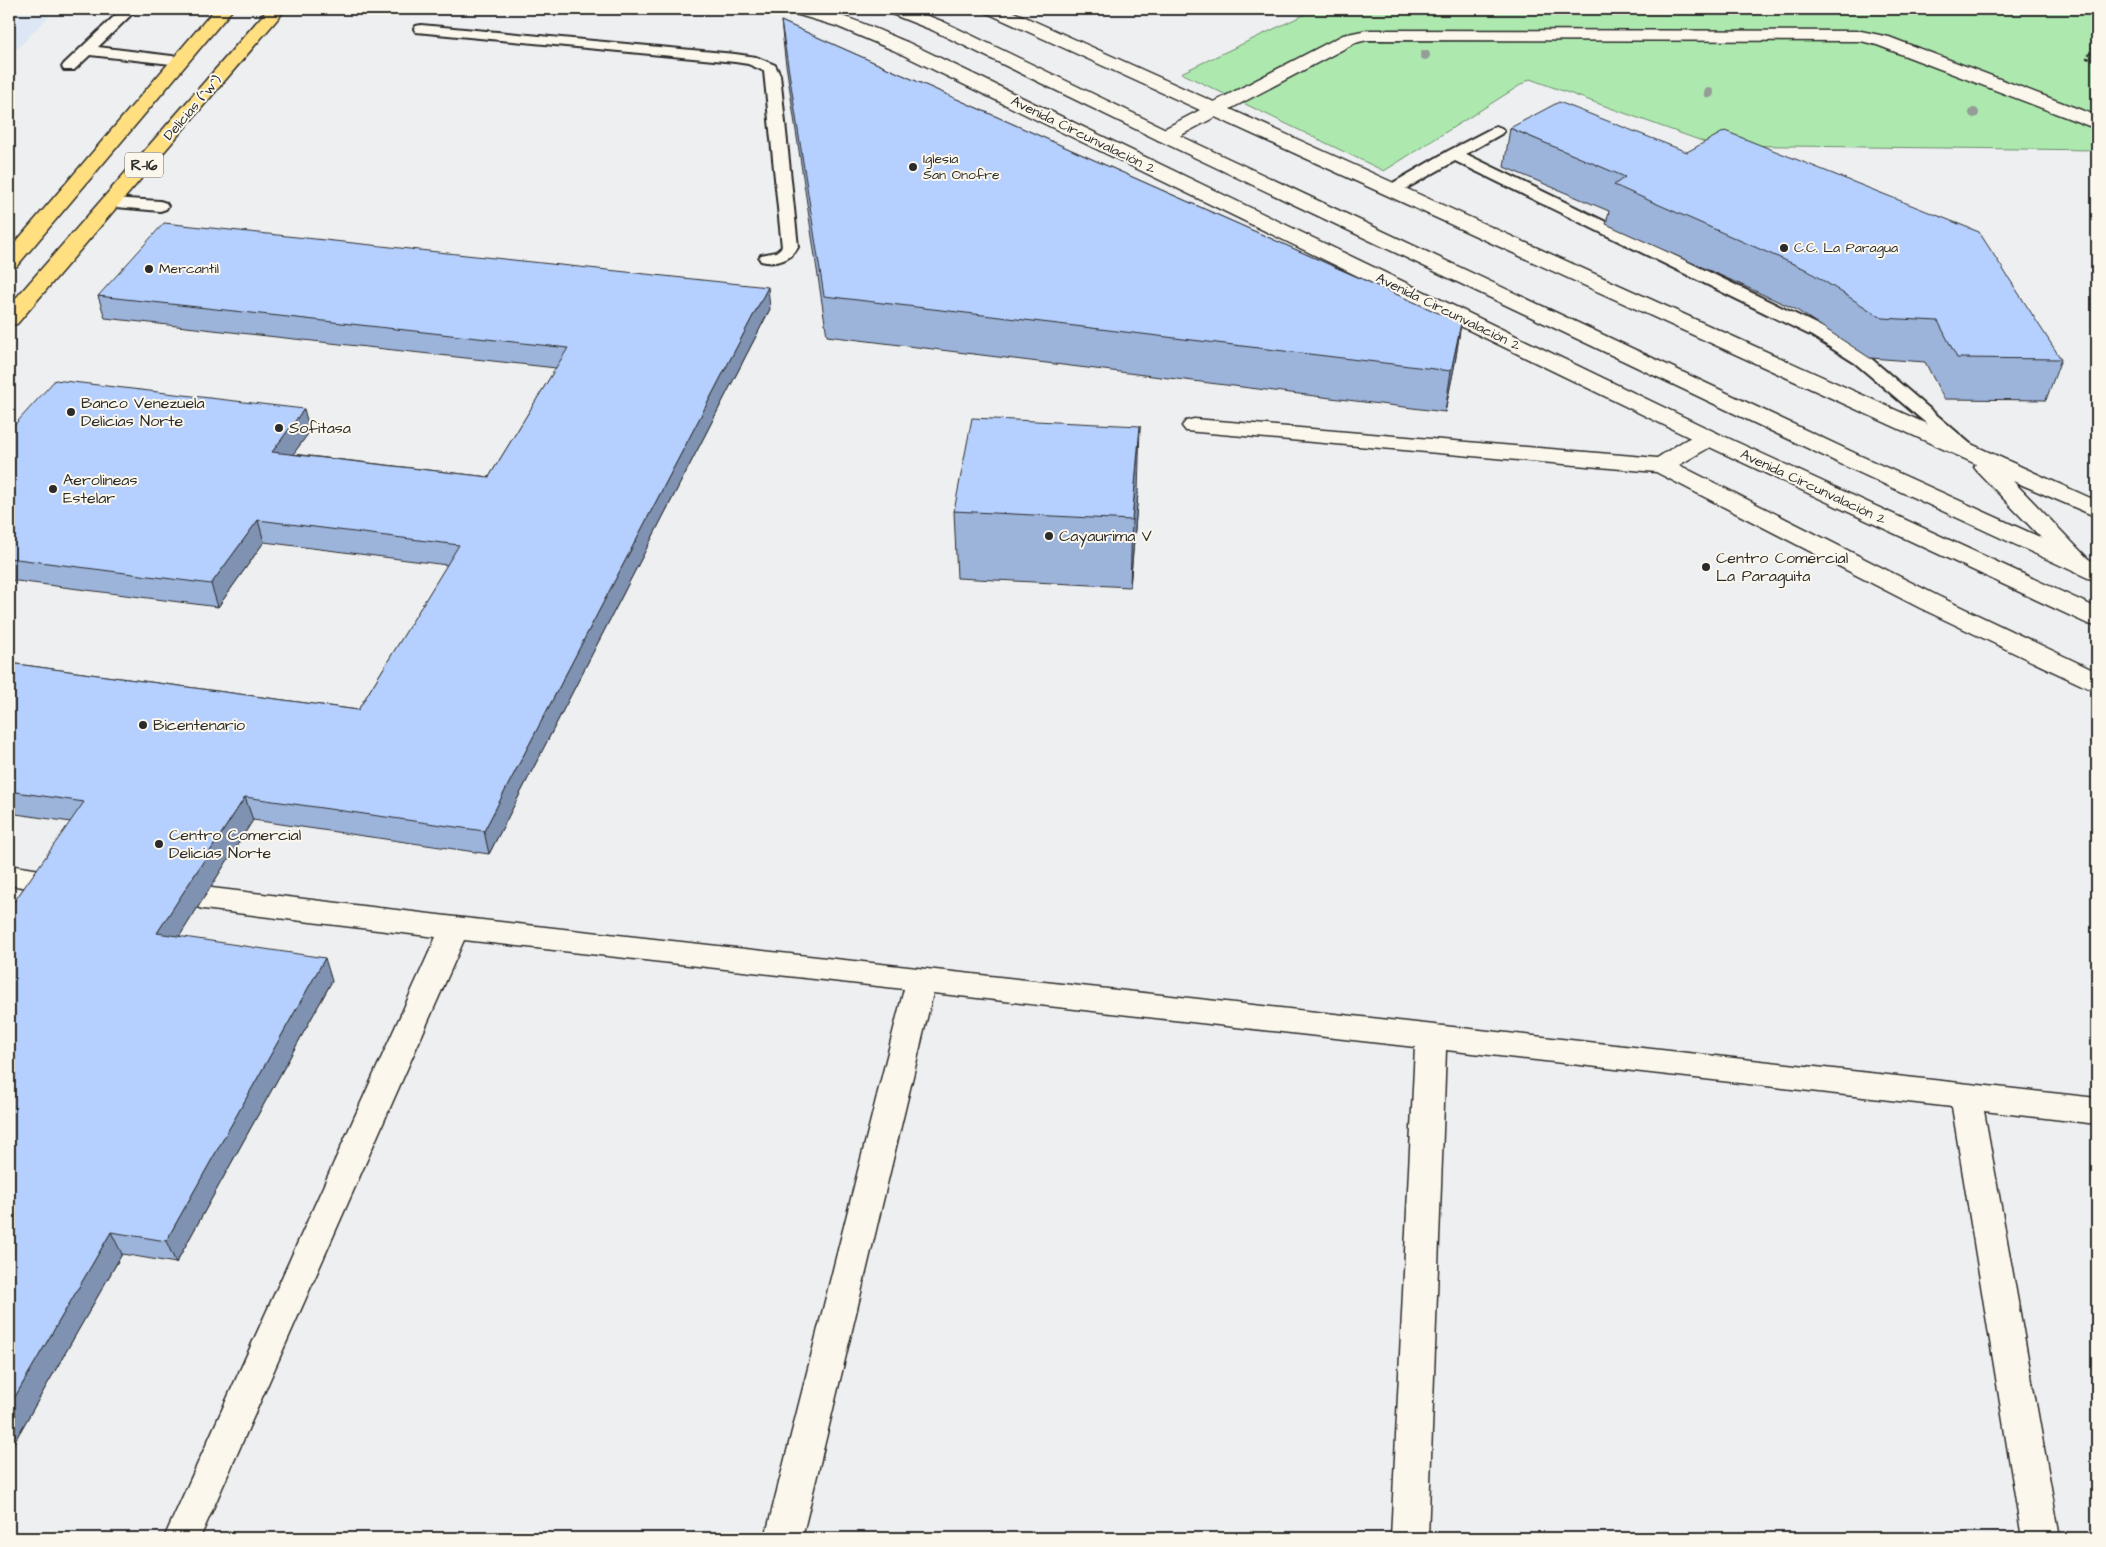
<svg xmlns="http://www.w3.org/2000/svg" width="2106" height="1547" viewBox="0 0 2106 1547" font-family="'Architects Daughter',sans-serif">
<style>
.built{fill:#dce6f4}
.green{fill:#ade9ae;stroke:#6c8a6c}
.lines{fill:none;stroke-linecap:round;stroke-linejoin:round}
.lane-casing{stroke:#2b2b2b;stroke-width:4}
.street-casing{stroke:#2b2b2b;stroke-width:3}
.secondary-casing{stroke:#2b2b2b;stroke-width:3}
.primary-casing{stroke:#2b2b2b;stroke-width:3}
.path{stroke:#2b2b2b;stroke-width:2.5;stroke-dasharray:4 2.5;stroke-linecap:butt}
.lane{fill:#fbf7ec;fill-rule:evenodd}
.street{fill:#fbf7ec;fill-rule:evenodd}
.secondary{fill:#fbf7ec;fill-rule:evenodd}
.primary{fill:#ffdf80;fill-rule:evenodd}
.tree{fill:#949d96}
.wall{fill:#9cb3da;stroke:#2b2b2b}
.shaded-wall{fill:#7f92b2;stroke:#2b2b2b}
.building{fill:#b5d0fe;stroke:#2b2b2b}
.poi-dot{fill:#2b2b2b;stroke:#fbf7ec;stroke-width:2}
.labels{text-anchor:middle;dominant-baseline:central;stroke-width:4;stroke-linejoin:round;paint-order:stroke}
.far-street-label{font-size:14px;fill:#2b2b2b;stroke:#fbf7ec}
.far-poi-label{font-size:14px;fill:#2b2b2b;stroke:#fbf7ec;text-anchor:start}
.shield{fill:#fbf7ec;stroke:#696865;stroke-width:1}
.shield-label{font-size:15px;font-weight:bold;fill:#2b2b2b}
.poi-label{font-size:16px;fill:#2b2b2b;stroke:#fbf7ec;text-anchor:start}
</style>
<rect width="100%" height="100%" fill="#edeff0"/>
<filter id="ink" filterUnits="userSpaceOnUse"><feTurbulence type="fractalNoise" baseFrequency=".02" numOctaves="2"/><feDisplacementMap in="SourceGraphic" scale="10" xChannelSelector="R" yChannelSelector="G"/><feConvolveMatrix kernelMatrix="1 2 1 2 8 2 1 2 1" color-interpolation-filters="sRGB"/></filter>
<g filter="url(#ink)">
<!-- built -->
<polygon class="built" points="9,12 50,15 9,57"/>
<!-- green -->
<polygon class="green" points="1312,9 1817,9 1897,11 1897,9 2097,9 2097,150 1713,145 1530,79 1384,171 1181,73 1314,10"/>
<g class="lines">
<!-- lane casing -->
<g class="lane-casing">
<g id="lane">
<polygon points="122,9 137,9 98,47 180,57 185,58 187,61 185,64 180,65 90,55 74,70 64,70 62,67 64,64"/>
<path d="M421,25L735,54L756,57L775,65L780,75L798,247C791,260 776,265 761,261L759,258L761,255L776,252L782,247L764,71L748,64L735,62L416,32L414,29L416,26Z"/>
<polygon points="1496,126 1501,128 1504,131 1501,134 1466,154 1824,328 1867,355 1981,453 1978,457 1972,458 1966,457 1855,363 1812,336 1455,161 1398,193 1386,193 1384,190 1386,187 1448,151"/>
<polygon points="111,198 160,201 166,203 168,206 166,209 160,211 105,206 103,203 105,200"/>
</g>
</g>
<!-- street casing -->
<g class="street-casing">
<g id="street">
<polygon points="984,9 1007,9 1214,102 1343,35 1367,30 1861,31 1889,37 2097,116 2097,129 1877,45 1861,41 1367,40 1355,43 1230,109 2097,501 2097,517 2013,481 2095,566 2092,572 2083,574 2074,572 1978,472 1974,467 1976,464 1215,117 1172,140 1165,142 1158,140 1155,136 1158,132 1200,110 987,13"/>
<path d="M1194,419L1657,458C1674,448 1697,428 1717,433L1721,438L1717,443L1679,465L1938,596L2097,672V691L2088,688L1920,608L1656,472L1186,431L1182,426L1186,421Z"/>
<polygon points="9,865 65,874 69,881 65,888 55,892 9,885"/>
<polygon points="203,887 455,917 2097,1098 2097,1124 1984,1111 2060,1538 2022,1538 1952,1107 1446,1050 1428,1538 1391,1538 1415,1047 933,993 802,1538 765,1538 904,989 464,940 200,1538 164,1538 436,937 203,909 193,906 188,898 193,890"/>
</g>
</g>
<!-- secondary casing -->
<g class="secondary-casing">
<g id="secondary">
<path d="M789,9C831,6 868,26 907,42L1717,433L2097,608V626L2088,624L1701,443L893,50L836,26L792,13Z"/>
<polygon points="886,9 910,9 944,22 1172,132 1861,456 2097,563 2097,580 2088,578 1845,466 1158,140 932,30 889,13"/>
</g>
</g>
<!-- primary casing -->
<g class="primary-casing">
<g id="primary">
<polygon points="215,9 233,9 16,267 9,269 9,250"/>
<polygon points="268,9 286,9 17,324 9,325 9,306"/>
</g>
</g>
<!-- path -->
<polyline class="path" points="2097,40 2087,58 2097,61"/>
<!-- lane -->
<use href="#lane" class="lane"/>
<!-- street -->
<use href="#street" class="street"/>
<!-- secondary -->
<use href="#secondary" class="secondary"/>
<!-- primary -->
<use href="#primary" class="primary"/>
</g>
<!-- trees -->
<g class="tree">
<circle cx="1425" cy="55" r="5"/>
<circle cx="1709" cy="93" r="5"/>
<circle cx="1974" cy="113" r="5"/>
</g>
<!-- wall -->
<g class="wall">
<polygon points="781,21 1461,323 1455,363 1445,412 827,336 785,58"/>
<polygon points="1510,128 2061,359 2046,400 1944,399 1925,362 1870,358 1795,309 1606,224 1609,211 1504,167"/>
<polygon points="98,296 770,309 489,854 253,820 179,937 332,981 176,1263 122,1254 9,1451 9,909 71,822 9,813 9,663 358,710 447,565 264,542 218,607 9,580 9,431 310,431 293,454 489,477 556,368 105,318"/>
<polygon points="1138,493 1130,587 957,578 954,511"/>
</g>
<!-- shaded-wall -->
<g class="shaded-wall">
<polygon points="768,287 770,309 489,854 484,831"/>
<polygon points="1461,323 1455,363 1445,412 1451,371"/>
<polygon points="304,409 310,431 279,474 272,452"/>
<polygon points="1140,426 1138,493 1130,587 1132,520"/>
<polygon points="258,520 264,542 218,607 211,584"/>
<polygon points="245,797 253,820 167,956 157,933"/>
<polygon points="325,958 332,981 176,1263 166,1241"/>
<polygon points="111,1232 122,1254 9,1451 9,1407"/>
</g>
<!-- building -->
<g class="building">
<polygon points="781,21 1461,323 1451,371 824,296"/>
<polygon points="1559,102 1687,152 1725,131 1979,232 2061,359 1957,358 1938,321 1882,318 1805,269 1614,185 1625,177 1510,128"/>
<polygon points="164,223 768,287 484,831 245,797 157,933 325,958 166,1241 111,1232 9,1407 9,909 84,802 9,791 9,663 358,710 459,545 258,520 211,584 9,558 9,431 55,380 304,409 272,452 489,477 568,348 98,296"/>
<polygon points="972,418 1140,426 1132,520 954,511"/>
</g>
</g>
<!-- markers -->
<g class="poi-dot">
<circle cx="913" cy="167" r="5"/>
<circle cx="1784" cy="248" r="5"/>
<circle cx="149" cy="269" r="5"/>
<circle cx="71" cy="412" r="5"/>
<circle cx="279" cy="428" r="5"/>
<circle cx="53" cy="489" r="5"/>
<circle cx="1049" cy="536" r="5"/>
<circle cx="1706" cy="567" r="5"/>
<circle cx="143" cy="725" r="5"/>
<circle cx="159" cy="844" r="5"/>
</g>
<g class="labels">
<!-- far-street labels -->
<g class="far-street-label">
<text transform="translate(193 108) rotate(-49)">Delicias (^w^)</text>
<text transform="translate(1083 135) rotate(26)">Avenida Circunvalación 2</text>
<text transform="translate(1448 312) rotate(26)">Avenida Circunvalación 2</text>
<text transform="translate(1813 487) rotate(25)">Avenida Circunvalación 2</text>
</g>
<!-- far-poi labels -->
<g class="far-poi-label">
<text x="923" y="159">Iglesia<tspan x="923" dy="16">San Onofre</tspan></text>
<text x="1794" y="248">C.C. La Paragua</text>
<text x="159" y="269">Mercantil</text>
</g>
<!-- shield labels -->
<rect class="shield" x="125" y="152.5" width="38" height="25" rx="4"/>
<g class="shield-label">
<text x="144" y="165">R-16</text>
</g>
<!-- poi labels -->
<g class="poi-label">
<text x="81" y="403">Banco Venezuela<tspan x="81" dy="18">Delicias Norte</tspan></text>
<text x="289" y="428">Sofitasa</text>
<text x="63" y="480">Aerolineas<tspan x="63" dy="18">Estelar</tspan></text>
<text x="1059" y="536">Cayaurima V</text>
<text x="1716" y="558">Centro Comercial<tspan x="1716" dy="18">La Paraguita</tspan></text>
<text x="153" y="725">Bicentenario</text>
<text x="169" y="835">Centro Comercial<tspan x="169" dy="18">Delicias Norte</tspan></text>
</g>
</g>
<!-- margin -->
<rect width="2106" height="1547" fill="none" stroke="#fbf7ec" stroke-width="30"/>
<rect x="15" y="15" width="2076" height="1517" fill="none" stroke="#2b2b2b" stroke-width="2" filter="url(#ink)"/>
</svg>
